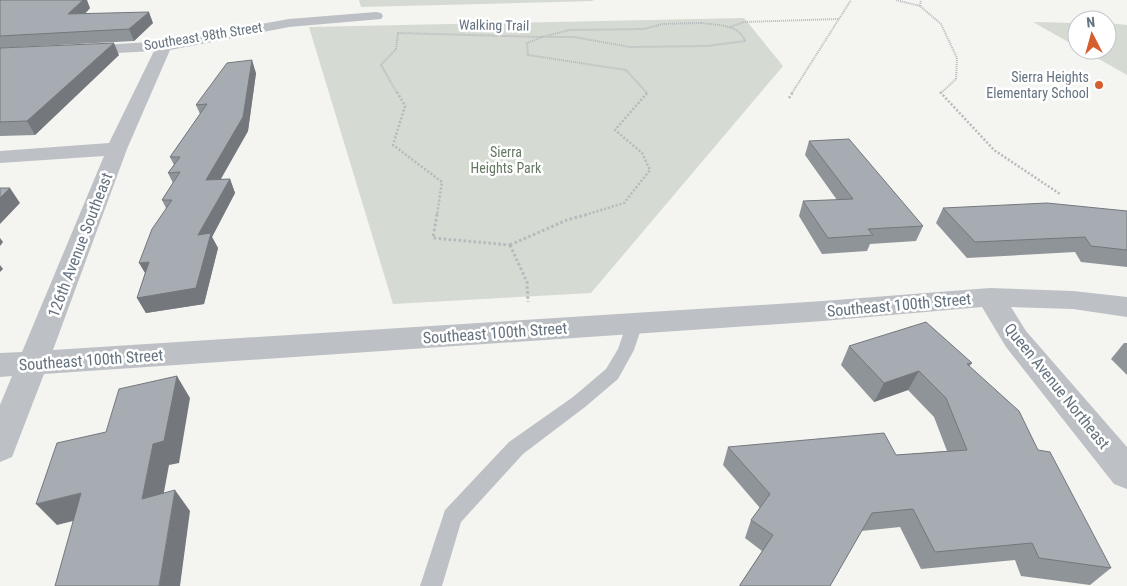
<svg xmlns="http://www.w3.org/2000/svg" width="1127" height="586" viewBox="0 0 1127 586" font-family="'Roboto Condensed',sans-serif">
<style>
.green{fill:#d5dad2}
.lines{fill:none;stroke-linecap:round;stroke-linejoin:round}
.path-far2{stroke:#b7b9bc;stroke-width:2;stroke-dasharray:1 1;stroke-linecap:butt}
.path-far1{stroke:#b7b9bc;stroke-width:2.5;stroke-dasharray:2 2;stroke-linecap:butt}
.path{stroke:#b7b9bc;stroke-width:3;stroke-dasharray:2.5 2.5;stroke-linecap:butt}
.lane{fill:#bdc0c4;fill-rule:evenodd}
.street{fill:#bdc0c4;fill-rule:evenodd}
.wall{fill:#8f9499}
.shaded-wall{fill:#74787d}
.building{fill:#a6acb2;stroke:#74787d}
.poi-dot{fill:#d65e2e;stroke:#fff;stroke-width:2}
.labels{text-anchor:middle;dominant-baseline:central;stroke-width:5;stroke-linejoin:round;paint-order:stroke}
.far-street-label{font-size:14px;fill:#65727f;stroke:#fff}
.far-poi-label{font-size:14px;fill:#65727f;stroke:#fff;text-anchor:end}
.far-park-label{font-size:14px;fill:#667763;stroke:#fff}
.street-label{font-size:16px;fill:#65727f;stroke:#fff}
</style>
<rect width="100%" height="100%" fill="#f4f4f0"/>
<!-- green -->
<g class="green">
<polygon points="359,0 592,0 594,1 361,7"/>
<polygon points="744,18 783,66 591,293 393,304 309,27"/>
<polygon points="1033,22 1077,23 1077,47"/>
<polygon points="1107,23 1127,25 1127,75 1083,50 1107,50"/>
</g>
<g class="lines">
<!-- path-far2 -->
<g class="path-far2">
<polyline points="896,0 920,6 941,24 957,58 956,79 941,93"/>
<polyline points="920,6 921,0"/>
<path d="M701,23C716,25 739,24 745,41L707,46L630,47L574,37H542L570,30L644,29L663,24Z"/>
<polyline points="730,27 744,22 838,19"/>
<polyline points="397,93 381,65 396,49 398,33 542,37 527,43 528,55 626,70 647,93"/>
<polyline points="792,93 851,0"/>
</g>
<!-- path-far1 -->
<g class="path-far1">
<polyline points="397,92 405,106 393,145 442,182 437,215"/>
<polyline points="940,92 994,150 1060,194"/>
<polyline points="789,98 793,92"/>
<polyline points="585,215 624,203 650,170 642,153 615,130 648,92"/>
</g>
<!-- path -->
<g class="path">
<polyline points="437,214 433,238 510,245"/>
<polyline points="510,245 527,282 528,302"/>
<polyline points="510,245 567,220 589,214"/>
</g>
<!-- lane -->
<polygon class="lane" points="635,317 641,319 643,323 634,350 618,379 585,407 523,454 461,522 442,586 420,586 445,510 509,442 573,397 606,369 618,349 627,323 629,319"/>
<!-- street -->
<polygon class="street" points="376,12 381,13 383,16 381,19 289,27 170,50 127,149 53,350 823,301 990,288 1073,291 1127,297 1127,317 1073,309 1011,307 1026,331 1127,447 1127,489 1114,484 1006,347 982,307 823,321 44,374 12,457 0,462 0,405 12,376 0,377 0,353 22,352 104,156 0,163 0,151 109,143 154,51 79,55 73,53 71,50 73,47 164,41 289,19"/>
</g>
<!-- wall -->
<g class="wall">
<polygon points="0,0 90,8 85,14 153,23 134,41 0,48"/>
<polygon points="0,48 119,55 35,135 0,136"/>
<polygon points="256,73 248,131 221,179 230,179 235,193 212,237 218,248 204,304 146,313 137,298 166,208 162,200 173,183 168,173 174,165 170,157 200,114 196,105"/>
<polygon points="809,141 923,226 916,241 870,244 867,251 822,254 799,216 803,201 837,200 805,155"/>
<polygon points="943,208 1127,211 1127,267 1081,262 1075,252 967,258 936,223"/>
<polygon points="1124,343 1127,343 1127,375 1111,359"/>
<polygon points="849,346 972,363 969,367 1038,450 1111,568 1090,585 1021,576 1015,560 921,569 900,527 861,531 830,586 739,586 762,551 745,538 751,520 760,508 723,465 728,447 896,455 947,451 934,417 908,390 874,402 841,365"/>
</g>
<!-- shaded-wall -->
<g class="shaded-wall">
<polygon points="83,0 87,0 90,8 74,25 68,14"/>
<polygon points="149,12 153,23 134,41 129,29"/>
<polygon points="114,43 119,55 35,135 27,121"/>
<polygon points="252,60 256,73 248,131 212,194 206,180"/>
<polygon points="230,179 235,193 212,237 218,248 204,304 146,313 137,298 198,235"/>
<polygon points="10,188 20,203 0,224 0,198"/>
<polygon points="0,238 3,242 0,246"/>
<polygon points="149,262 148,278 139,263"/>
<polygon points="0,265 3,269 0,272"/>
<polygon points="919,371 908,390 874,402 884,383"/>
<polygon points="177,376 190,398 179,463 169,465 159,519 142,499 153,444"/>
<polygon points="175,490 190,511 180,586 159,586"/>
<polygon points="81,493 101,514 57,525 36,504"/>
</g>
<!-- building -->
<g class="building">
<polygon points="0,0 83,0 68,14 149,12 129,29 0,36"/>
<polygon points="114,43 27,121 0,122 0,48"/>
<polygon points="252,60 243,117 206,180 230,179 198,235 211,233 196,288 137,298 149,262 139,263 152,229 172,200 162,200 180,172 168,173 180,157 170,157 207,104 196,105 227,63"/>
<polygon points="849,139 923,226 868,229 873,235 828,238 803,201 853,199 809,141"/>
<polygon points="0,188 10,188 0,198"/>
<polygon points="1047,203 1127,211 1127,250 1091,246 1085,237 975,242 943,208"/>
<polygon points="926,322 972,363 967,364 1019,411 1038,450 1050,452 1111,568 1039,558 1032,543 935,552 913,509 872,513 830,586 741,586 740,585 773,535 751,520 770,494 728,447 884,433 896,455 967,450 946,398 919,371 884,383 849,346"/>
<polygon points="177,376 164,441 153,444 142,499 175,490 159,586 55,586 81,493 36,504 57,443 106,432 119,389"/>
</g>
<!-- markers -->
<circle class="poi-dot" cx="1099" cy="85" r="5"/>
<g class="labels">
<!-- far-street labels -->
<g class="far-street-label">
<text transform="translate(494 25) rotate(1)">Walking Trail</text>
<text transform="translate(203 36) rotate(-9)">Southeast 98th Street</text>
</g>
<!-- far-poi labels -->
<g class="far-poi-label">
<text x="1089" y="77">Sierra Heights<tspan x="1089" dy="16">Elementary School</tspan></text>
</g>
<!-- far-park labels -->
<g class="far-park-label">
<text x="506" y="152">Sierra<tspan x="506" dy="16">Heights Park</tspan></text>
</g>
<!-- street labels -->
<g class="street-label">
<text transform="translate(80 245) rotate(-69)">126th Avenue Southeast</text>
<text transform="translate(899 305) rotate(-5)">Southeast 100th Street</text>
<text transform="translate(495 333) rotate(-4)">Southeast 100th Street</text>
<text transform="translate(91 360) rotate(-4)">Southeast 100th Street</text>
<text transform="translate(1057 386) rotate(51)">Queen Avenue Northeast</text>
</g>
</g>
<!-- north arrow -->
<g transform="translate(1092 35) rotate(354)"><circle r="24" fill="#ffffff" stroke="#c1c7cc"/>
<path d="M0-4L9 19L0 12L-9 19Z" fill="#d65e2e"/>
<text y="-8" font-size="14" font-weight="bold" text-anchor="middle" fill="#65727f">N</text>
</g>
</svg>
